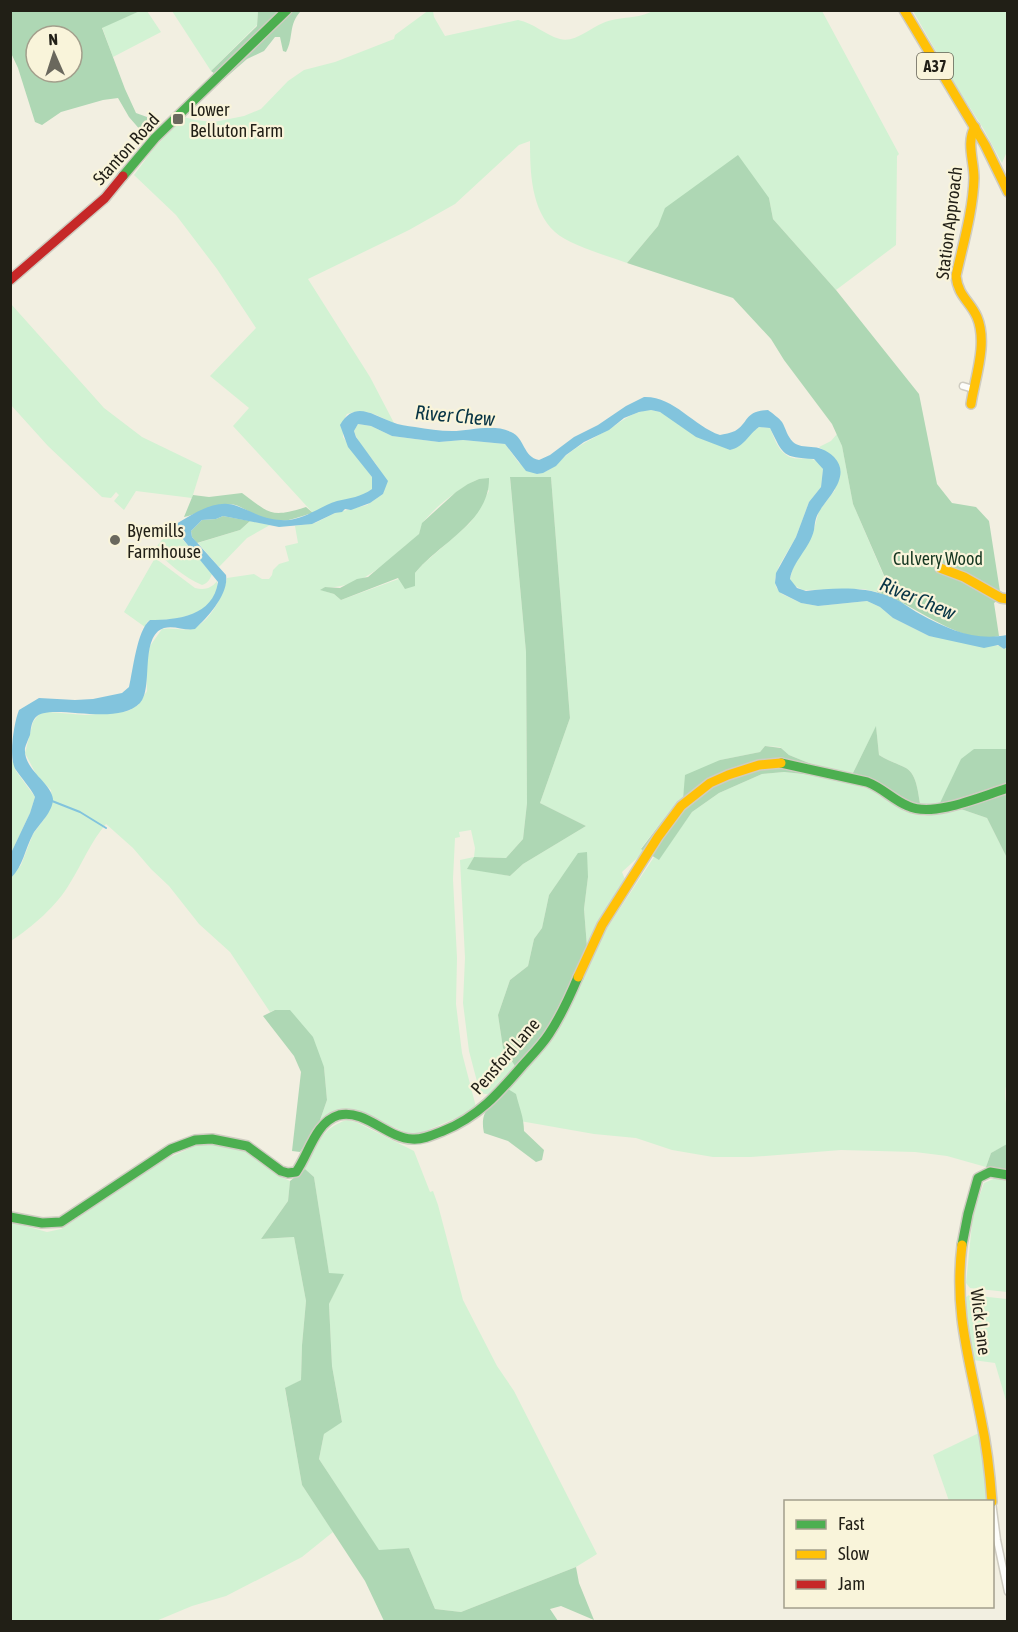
<svg xmlns="http://www.w3.org/2000/svg" width="1018" height="1632" viewBox="0 0 1018 1632" font-family="'Asap Condensed',sans-serif">
<style>
.green{fill:#d2f2d3;fill-rule:evenodd}
.forest{fill:#aed7b4;fill-rule:evenodd}
.water{fill:#82c4dd}
.lines{fill:none;stroke-linecap:round;stroke-linejoin:round}
.stream{stroke:#82c4dd;stroke-width:2}
.street-casing{stroke:#cfccc1;stroke-width:9}
.fast-casing{stroke:#cfccc1;stroke-width:12}
.slow-casing{stroke:#cfccc1;stroke-width:12}
.jam-casing{stroke:#cfccc1;stroke-width:12}
.street{stroke:#fdfdfa;stroke-width:6}
.fast{stroke:#4caf50;stroke-width:9}
.slow{stroke:#ffc107;stroke-width:9}
.jam{stroke:#c62828;stroke-width:9}
.poi-dot{fill:#6a685d;stroke:#f9f4da;stroke-width:2}
.labels{text-anchor:middle;dominant-baseline:central;stroke-width:4.5;stroke-linejoin:round;paint-order:stroke}
.shield{fill:#f9f4da;stroke:#625f51;stroke-width:1.5}
.shield-label{font-size:16px;font-weight:bold;fill:#211f16}
.poi-label{font-size:18px;fill:#211f16;stroke:#f9f4da;text-anchor:start}
.street-label{font-size:18px;fill:#211f16;stroke:#f9f4da}
.park-label{font-size:18px;fill:#153721;stroke:#f9f4da}
.water-label{font-size:20px;font-style:italic;fill:#073445;stroke:#f9f4da}
</style>
<rect width="100%" height="100%" fill="#f2efe1"/>
<!-- green -->
<g class="green">
<path d="M429,10L433,11L434,17L445,36L518,20C534,23 545,35 560,39C575,43 590,28 603,23C619,16 640,19 652,11H822L899,154L897,156L896,245L836,290L773,219L769,198L666,208L658,226L627,263C608,256 569,245 555,232C531,210 530,172 530,141L519,145L455,204L409,230L308,279L370,377L394,423C376,416 367,407 347,414L341,425L343,430V437L372,477V489L362,496L337,502L313,513L233,426L249,408L210,376L256,328L217,269L176,215L134,175L154,148L184,117L195,120L214,122L244,116L261,109L288,81L304,70L335,62L394,39L395,35Z"/>
<polygon points="140,11 147,11 161,32 113,57 102,27"/>
<polygon points="172,11 258,11 257,25 211,71"/>
<polygon points="913,11 1007,11 1008,149 1002,163 983,128 956,86"/>
<polygon points="11,304 104,408 142,437 202,466 192,498 136,491 124,510 114,501 119,495 116,492 111,498 102,497 48,446 11,405"/>
<path d="M651,410L660,412L730,450C746,443 746,435 759,427L770,428C774,437 777,448 785,454C798,465 813,450 823,469L821,487L809,502L796,537L779,566L775,578L776,587L782,594L801,603L818,606L867,601L880,607L893,618L929,636L1000,646L1004,649L1007,647V749H974L947,790L939,805L921,808C918,796 918,775 906,768C896,763 888,761 879,755L876,727L853,773L816,766L789,755L780,747L765,746L760,752L720,760L684,790L683,799L664,819L641,848L645,851L622,872L626,882L587,947L584,909L588,877L563,875L549,895L542,928L534,939L528,966L510,980L498,1015L503,1048L515,1066L491,1095L480,1093L469,1051L463,1003L465,958L460,860L474,857L475,848L471,830L459,832L460,837L455,838L453,879L457,958L456,1004L462,1053L476,1107L475,1110L414,1136L370,1117L355,1112L319,1123L327,1100L324,1067L275,1010L270,1012L230,952L199,924L169,886L151,869L133,848L106,824C91,841 82,864 70,883C57,906 32,927 11,941V878L21,865L33,834L45,818L52,803L51,790L37,776L25,753L33,722L39,714L48,712L85,715L113,713L128,711L138,705L147,691L146,666L150,646L162,629C171,627 184,631 191,629C210,623 223,596 227,578L254,574L262,579H269L272,575L273,570L279,564L289,561L285,546L298,543L295,526L315,523L335,513L367,505L383,494C390,467 361,454 354,431L358,424L371,426L392,436L415,439L439,442L463,440L505,444L519,463L537,474C552,471 557,463 568,454C579,445 592,439 604,432C621,423 631,411 651,410ZM551,477L570,718L540,803L586,826L523,864L510,876L468,868L474,857L506,858L523,839L527,803L526,652L510,478ZM479,479L489,491L470,523L422,565L415,573L341,600L334,594L321,590L325,587C357,589 382,567 405,546C409,543 416,538 419,534C421,530 421,525 424,521C438,504 460,488 479,479Z"/>
<polygon points="837,434 842,446 853,504 886,581 877,592 863,589 803,590 793,585 790,579 793,568 814,529 819,511 835,490 833,457 819,447 831,441"/>
<polygon points="250,521 270,525 247,538 219,567 198,543 240,530"/>
<path d="M172,527L212,574C210,579 208,583 202,585C183,577 169,563 154,550Z"/>
<path d="M155,558L195,588C204,590 211,589 217,581C220,615 175,621 150,620L147,622L145,627L124,612Z"/>
<polygon points="13,761 16,771 35,797 30,813 11,853 10,763"/>
<path d="M784,772L823,776L876,791L900,808L912,814L925,816L952,806L987,818L1007,858L1008,1081C1003,1091 1006,1101 1007,1110C1009,1121 1007,1133 1008,1144L991,1153L986,1167L947,1156L915,1152L841,1150L751,1157H713L672,1150L636,1138L594,1134L520,1121L508,1090L551,1038L605,931L654,857L659,859L692,812L719,793L762,774Z"/>
<path d="M347,1120L356,1122L414,1151L430,1192L433,1191L438,1205L463,1300L497,1366L514,1391L597,1554L576,1567L461,1612L435,1609L409,1548L379,1551L319,1459L324,1434L342,1421L332,1366L329,1304L343,1274H329L314,1177L305,1169C316,1146 321,1128 347,1120Z"/>
<polygon points="211,1144 245,1151 279,1176 290,1181 288,1201 261,1239 294,1237 306,1301 302,1345 301,1380 285,1389 302,1485 333,1532 302,1557 226,1596 192,1606 156,1621 11,1621 10,1222 47,1232 61,1229 166,1159 195,1146"/>
<polygon points="998,1177 1007,1179 1007,1292 970,1288 966,1283 973,1214 984,1183"/>
<polygon points="969,1295 1007,1299 1007,1404 995,1363 973,1360 965,1298"/>
<polygon points="981,1432 990,1501 949,1501 933,1455"/>
</g>
<!-- forest -->
<g class="forest">
<path d="M10,11H140L102,28L125,89L136,113L147,117V127L142,132L129,117L118,98L103,100L61,112L42,125L35,122L18,68L11,53ZM36,36H72V72H36Z"/>
<path d="M258,11H301C288,24 294,38 286,52L283,51L280,37H275L264,51L247,59L223,80L211,71L257,26Z"/>
<path d="M738,155L769,198L773,219L836,290L919,394L937,484L952,503L976,507L989,521L1001,598L994,603L999,636C993,637 986,639 980,638C942,631 913,604 877,592L886,580L853,504L842,446L832,424L784,360L771,339L733,298L627,263L658,226L665,208Z"/>
<polygon points="510,477 551,477 570,718 540,803 586,826 523,864 510,876 467,869 474,857 506,858 523,839 527,803 526,652"/>
<path d="M489,478C490,522 439,543 415,573V586L405,589L398,578L341,600L334,594L320,590L325,587L340,588L357,579L368,577L419,534L422,523L456,492L468,484L479,479Z"/>
<path d="M242,493C270,514 271,518 306,507L313,513C293,518 285,525 263,518C251,515 241,504 229,504C210,504 200,514 184,517L193,495L209,497Z"/>
<polygon points="223,516 250,521 240,530 197,543 192,537 191,531 202,520 216,519"/>
<path d="M876,726L879,755C888,761 896,763 906,768C918,775 918,796 921,808L862,779L853,773Z"/>
<polygon points="765,746 781,748 789,755 816,766 823,776 784,772 762,774 719,793 692,812 659,860 641,849 664,819 683,799 685,775 720,760 760,752"/>
<polygon points="974,749 1007,749 1007,786 939,805 961,759"/>
<polygon points="1007,789 1007,880 1007,858 987,818 952,806"/>
<polygon points="587,852 588,877 584,909 587,947 575,978 546,1031 515,1066 503,1048 498,1015 510,980 528,966 534,939 542,928 549,895 578,853"/>
<polygon points="275,1010 290,1010 313,1037 324,1067 327,1100 319,1123 300,1152 292,1151 301,1072 294,1056 263,1016"/>
<path d="M508,1089L516,1094C519,1107 524,1117 524,1131L544,1150L542,1160L536,1162L508,1141L484,1133C479,1109 492,1105 508,1089Z"/>
<polygon points="1007,1144 1007,1172 986,1167 991,1153"/>
<polygon points="305,1169 314,1177 329,1273 344,1274 329,1304 332,1366 342,1422 324,1434 319,1459 379,1550 409,1548 435,1609 461,1612 576,1567 579,1583 594,1620 561,1606 550,1609 558,1621 384,1621 365,1581 302,1485 285,1388 301,1380 302,1345 306,1301 294,1237 261,1239 288,1201 290,1181"/>
</g>
<!-- water -->
<path class="water" d="M644,397C674,396 693,426 720,435C724,434 731,433 735,431C749,423 744,411 768,410C772,413 779,418 782,422C786,429 787,436 793,442C803,451 818,441 834,457C852,476 828,497 819,512C815,518 815,524 814,530C810,548 793,561 790,579L797,588L806,591C833,588 862,586 888,596C900,600 909,608 920,614C949,630 975,641 1007,635V647L1004,649L998,645L984,648L929,636L893,618L880,607L867,601L818,606L801,603L779,592L775,583L776,573L796,537L809,502L821,487L823,469L814,459C782,457 784,456 770,428L759,427C748,435 744,447 730,450L696,437L660,412L651,410L639,412L624,418L609,430L584,442L566,455L556,466L543,473L537,474L526,471L505,444L463,440L439,442L415,439L392,436L371,426L358,424L354,431L356,437L388,481L383,494L370,503L351,510L345,509L342,512L335,513L312,524L279,527L223,516L216,519L202,520L191,531L192,537L226,575C229,594 208,617 195,629C185,631 174,625 164,628C139,636 154,689 140,703C116,728 48,701 35,718C31,723 31,729 30,735C28,740 26,744 25,748C23,770 51,782 53,799C53,812 39,824 33,834C25,849 23,866 11,878V853L30,813L35,797C30,787 22,779 16,770C8,759 14,722 19,710L39,698L75,700L93,699L122,693L129,687C133,670 137,630 150,620C178,620 213,616 218,582L173,527L176,524C193,514 216,498 237,506C253,512 263,519 281,520C302,522 318,507 337,501C350,498 361,497 372,489V477L348,447L340,425C355,400 372,415 392,422C399,425 407,426 415,427C427,429 440,431 452,431C470,431 493,423 511,432C525,438 523,457 539,460L550,455L574,437L598,425L626,406Z"/>
<g class="lines">
<!-- stream -->
<polyline class="stream" points="52,801 80,812 106,828"/>
<!-- street casing -->
<g class="street-casing">
<g id="street">
<polyline points="963,386 973,389"/>
<polyline points="992,1502 997,1540 1008,1592"/>
</g>
</g>
<!-- fast casing -->
<g class="fast-casing">
<g id="fast">
<polyline points="123,176 155,138 287,10"/>
<path d="M781,763L867,782C883,788 893,800 908,806C933,818 982,796 1008,788"/>
<path d="M10,1217L42,1223L61,1222L171,1149L195,1140L212,1139L247,1146L281,1171L288,1173L296,1172C309,1154 315,1122 339,1115C365,1109 387,1138 412,1139C422,1140 433,1135 443,1131C478,1117 499,1093 523,1065C532,1055 542,1045 549,1034C561,1016 570,996 578,977"/>
<polyline points="962,1245 968,1214 978,1178 990,1172 1008,1175"/>
</g>
</g>
<!-- slow casing -->
<g class="slow-casing">
<g id="slow">
<polyline points="904,10 985,145 1008,192"/>
<path d="M971,404C975,378 988,343 977,317C970,301 958,296 956,276C963,244 973,211 974,178C974,161 966,142 975,127"/>
<polyline points="940,568 964,577 1001,598 1008,599"/>
<polyline points="578,977 602,925 658,837 681,806 710,783 728,775 759,765 781,763"/>
<path d="M962,1245C954,1311 969,1357 981,1419C987,1447 990,1474 992,1502"/>
</g>
</g>
<!-- jam casing -->
<g class="jam-casing">
<polyline id="jam" points="10,280 105,198 123,176"/>
</g>
<!-- street -->
<use href="#street" class="street"/>
<!-- fast -->
<use href="#fast" class="fast"/>
<!-- slow -->
<use href="#slow" class="slow"/>
<!-- jam -->
<use href="#jam" class="jam"/>
</g>
<!-- markers -->
<g class="poi-dot">
<rect x="172" y="113" width="12" height="12" rx="3"/>
<circle cx="115" cy="540" r="6"/>
</g>
<g class="labels">
<!-- shield labels -->
<rect class="shield" x="917" y="53" width="36" height="26" rx="4.5"/>
<g class="shield-label">
<text x="935" y="66">A37</text>
</g>
<!-- poi labels -->
<g class="poi-label">
<text x="190" y="109">Lower<tspan x="190" dy="21">Belluton Farm</tspan></text>
<text x="127" y="530">Byemills<tspan x="127" dy="21">Farmhouse</tspan></text>
</g>
<!-- street labels -->
<g class="street-label">
<text transform="translate(126 149) rotate(-48)">Stanton Road</text>
<text transform="translate(949 223) rotate(-83)">Station Approach</text>
<text transform="translate(505 1056) rotate(-49)">Pensford Lane</text>
<text transform="translate(981 1322) rotate(83)">Wick Lane</text>
</g>
<!-- park labels -->
<g class="park-label">
<text x="938" y="558">Culvery Wood</text>
</g>
<!-- water labels -->
<g class="water-label">
<text transform="translate(455 415) rotate(5)">River Chew</text>
<text transform="translate(918 598) rotate(23)">River Chew</text>
</g>
</g>
<!-- border -->
<rect width="1018" height="1632" fill="none" stroke="#211f16" stroke-width="24"/>
<!-- legend -->
<rect x="784" y="1500" width="210" height="108" fill="#f9f4da" stroke="#a39f8c" stroke-width="1.5"/>
<rect x="796" y="1520" width="30" height="9" fill="#4caf50" stroke="#a39f8c" stroke-width="1.5"/>
<text x="838" y="1530" font-size="18" fill="#211f16">Fast</text>
<rect x="796" y="1550" width="30" height="9" fill="#ffc107" stroke="#a39f8c" stroke-width="1.5"/>
<text x="838" y="1560" font-size="18" fill="#211f16">Slow</text>
<rect x="796" y="1580" width="30" height="9" fill="#c62828" stroke="#a39f8c" stroke-width="1.5"/>
<text x="838" y="1590" font-size="18" fill="#211f16">Jam</text>
<!-- north arrow -->
<g transform="translate(54 54) rotate(357)"><circle r="28" fill="#f9f4da" stroke="#a39f8c" stroke-width="1.5"/>
<path d="M0-4.5L10 22L0 15L-10 22Z" fill="#6a685d"/>
<text y="-9" font-size="16" font-weight="bold" text-anchor="middle" fill="#211f16">N</text>
</g>
</svg>
